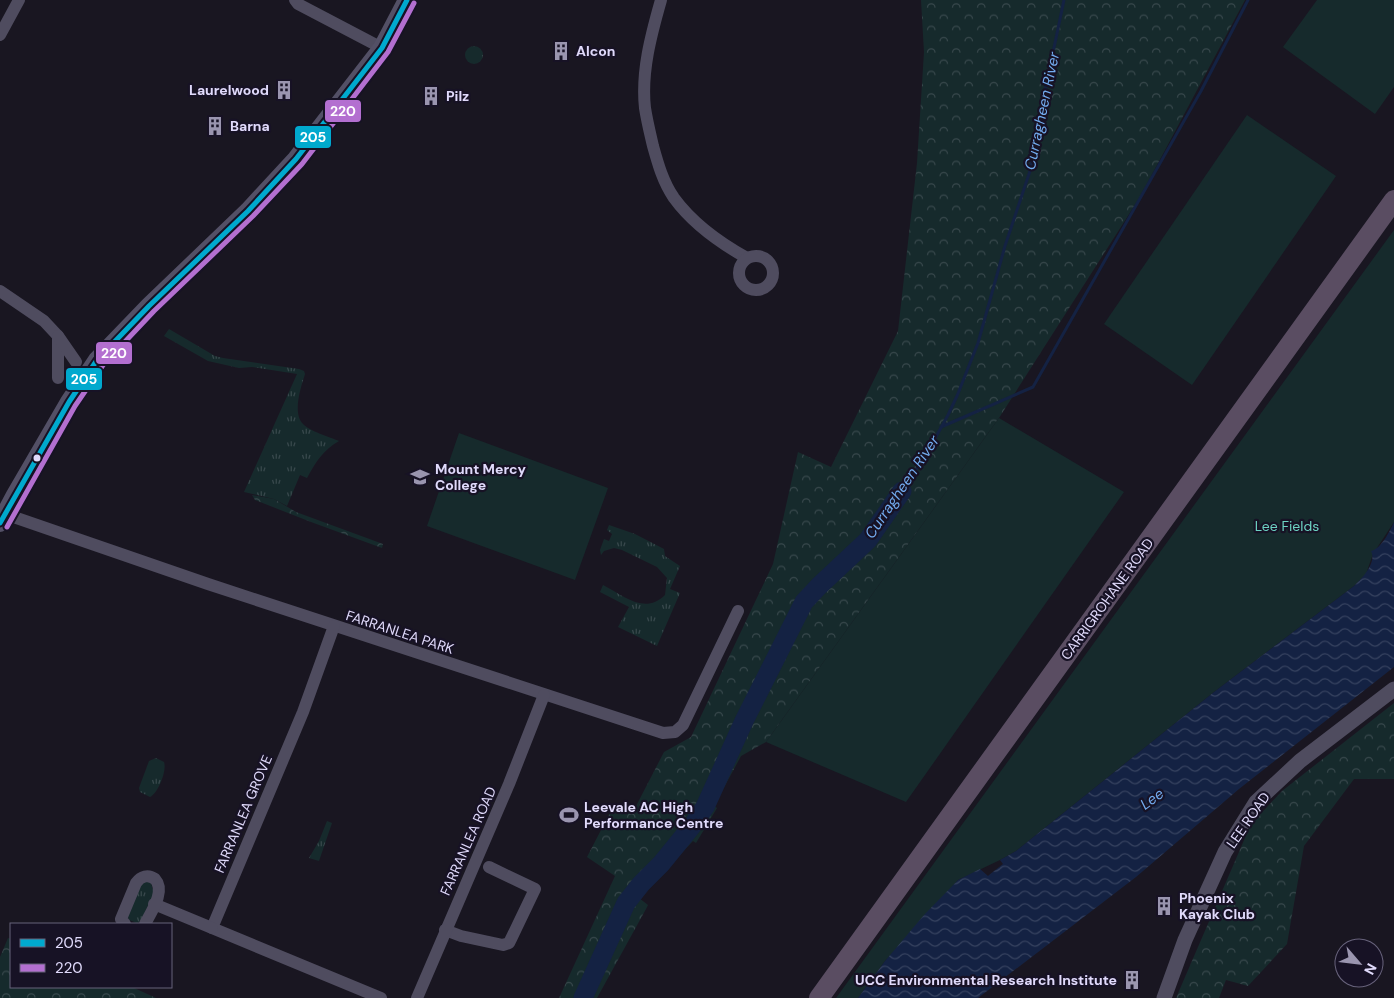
<svg xmlns="http://www.w3.org/2000/svg" width="1394" height="998" viewBox="0 0 1394 998" font-family="'DM Sans',sans-serif">
<style>
.grass{fill:url(#grass-tufts)}
.forest{fill:url(#forest-crowns)}
.green{fill:#162a2c}
.water{fill:url(#water-waves)}
.lines{fill:none;stroke-linecap:round;stroke-linejoin:round}
.stream{stroke:#142243;stroke-width:3}
.river{stroke:#142243;stroke-width:19}
.minor{stroke:#4f4c5f;stroke-width:12}
.tertiary{stroke:#4f4c5f;stroke-width:15}
.secondary{stroke:#535066;stroke-width:18}
.trunk{stroke:#5a4d62;stroke-width:20}
.bus-1-casing{stroke:#171225;stroke-width:9}
.bus-2-casing{stroke:#171225;stroke-width:9}
.bus-1{stroke:#00a9ce;stroke-width:5}
.bus-2{stroke:#b36fd0;stroke-width:5}
.bus-dot{fill:#e0dafb;stroke:#171225;stroke-width:2}
.labels{text-anchor:middle;dominant-baseline:central;stroke-width:4.5;stroke-linejoin:round;paint-order:stroke}
.poi-label{font-size:14px;font-weight:bold;fill:#e0dafb;stroke:#171225;text-anchor:start}
.park-label{font-size:14px;fill:#6dd3c3;stroke:#171225}
.street-label{font-size:14px;fill:#e0dafb;stroke:#171225}
.water-label{font-size:15px;font-style:italic;fill:#73abef;stroke:#171225}
.line-badge{stroke:#171225;stroke-width:2}
.badge-label{font-size:14px;text-anchor:middle;font-weight:bold;fill:#fff}
</style>
<defs>
<pattern id="grass-tufts" width="24" height="20" patternUnits="userSpaceOnUse" patternTransform="scale(1.25)"><rect width="24" height="20" fill="#162a2c"/><path d="M3 7l-1-3M5 7V3M7 7l1-3M15 17l-1-3M17 17v-4M19 17l1-3" fill="none" stroke="#38484c"/></pattern>
<pattern id="forest-crowns" width="20" height="18" patternUnits="userSpaceOnUse" patternTransform="scale(1.25)"><rect width="20" height="18" fill="#162a2c"/><path d="M2 6a3 3 0 1 1 6 0M12 15a3 3 0 1 1 6 0" fill="none" stroke="#38484c"/></pattern>
<pattern id="water-waves" width="16" height="10" patternUnits="userSpaceOnUse" patternTransform="scale(1.25)"><rect width="16" height="10" fill="#142243"/><path d="M0 5q4-4 8 0t8 0" fill="none" stroke="#36425f"/></pattern>
</defs>
<rect width="100%" height="100%" fill="#191621"/>
<!-- grass -->
<g class="grass">
<circle cx="474" cy="55" r="9"/>
<path d="M169,329L215,356L223,358L299,369L304,371L305,374C301,387 292,413 303,424C309,431 330,437 339,441C323,450 315,463 307,478L300,475L287,506L274,499L244,492L297,374L252,367L239,368L208,361L164,336Z"/>
<path d="M609,525L635,534L664,549L665,556L680,566L670,589L680,593L657,646L618,627L629,607L600,592L603,585C624,596 645,615 665,595L667,578L657,567L622,550L614,548L604,551L601,555L600,550L604,539L609,541L612,534L607,530Z"/>
<path d="M156,758L164,762C167,771 158,793 150,797L140,792L139,788L149,761Z"/>
<polygon points="327,821 332,823 319,861 309,858 319,841"/>
<polygon points="150,880 154,893 141,921 137,923 129,920 127,915 140,884"/>
</g>
<!-- forest -->
<g class="forest">
<polygon points="921,0 1245,0 1140,197 999,418 766,742 741,756 714,806 717,808 696,843 693,841 639,898 648,905 646,909 597,998 559,998 615,876 587,857 614,805 633,812 664,752 691,737 773,564 798,452 831,467 898,331 917,163 924,52"/>
<polygon points="252,495 274,499 296,512 383,544 382,548 311,522 255,500"/>
<polygon points="1394,703 1394,779 1354,779 1304,846 1287,944 1248,986 1226,980 1219,998 1176,998 1251,824 1282,791"/>
<polygon points="8,938 11,939 11,987 132,987 156,998 0,998 0,957"/>
</g>
<!-- green -->
<g class="green">
<polygon points="1317,0 1394,0 1394,87 1375,114 1283,47"/>
<polygon points="1247,115 1336,176 1192,385 1104,324"/>
<polygon points="1394,230 1394,522 1373,554 1366,574 1354,586 1214,692 1016,851 1000,860 958,880 885,961 858,998 836,998"/>
<polygon points="999,418 1124,492 906,802 766,742"/>
<polygon points="459,433 608,488 575,580 427,526"/>
</g>
<!-- water -->
<path class="water" d="M1394,522V667L1239,789L1136,877L978,998H858L885,961L924,915L958,880L980,869L988,876L989,875L1003,864L1000,860L1016,851L1214,692L1354,586C1362,578 1377,563 1371,551C1381,549 1390,531 1394,522Z"/>
<g class="lines">
<!-- stream -->
<g class="stream">
<polyline points="941,427 1033,387 1201,91 1248,0"/>
<polyline points="902,491 927,453 948,415 957,396 978,343 1005,246 1030,171 1042,105 1064,0"/>
</g>
<!-- river -->
<polyline class="river" points="583,998 626,903 641,884 661,864 692,826 705,807 744,721 804,602 819,586 868,540 902,491"/>
<!-- minor -->
<g class="minor">
<polyline points="295,0 298,4 382,48"/>
<path d="M661,0C651,35 641,72 645,108C647,121 650,133 653,146C658,164 663,182 674,198C693,224 720,243 747,258"/>
<polyline points="0,35 19,0"/>
<circle cx="756" cy="273" r="17"/>
<polyline points="0,291 44,321 58,336 58,378"/>
<polyline points="58,336 76,362"/>
<polyline points="5,514 208,584 663,733 675,732 683,725 738,611"/>
<polyline points="334,626 303,712 212,928 381,998"/>
<polyline points="154,904 212,928"/>
<path d="M125,924L121,919L136,883C141,876 148,874 155,879C166,891 151,912 145,924"/>
<polyline points="445,930 461,936 503,945 509,943 511,939 535,889 489,867"/>
<polyline points="417,998 509,784 544,695"/>
</g>
<!-- tertiary -->
<polyline class="tertiary" points="1164,998 1185,940 1225,852 1256,802 1300,761 1394,689"/>
<!-- secondary -->
<polyline class="secondary" points="0,523 15,495 69,402 97,360 149,306 248,211 296,159 382,48 407,0"/>
<!-- trunk -->
<polyline class="trunk" points="819,998 1394,200"/>
<!-- bus-1 casing -->
<g class="bus-1-casing">
<polyline id="bus-1" points="0,523 69,402 97,360 149,306 248,211 296,159 382,48 407,0"/>
</g>
<!-- bus-2 casing -->
<g class="bus-2-casing">
<polyline id="bus-2" points="7,527 75,406 103,365 154,311 253,216 302,164 388,52 414,3"/>
</g>
<!-- bus-1 -->
<use href="#bus-1" class="bus-1"/>
<!-- bus-2 -->
<use href="#bus-2" class="bus-2"/>
</g>
<!-- icons -->
<defs>
<g id="building-bare" transform="scale(1.5)"><path d="M-4-6H4V6H1V3H-1V6H-4ZM-2.5-4.3h1.7v1.8h-1.7ZM.8-4.3h1.7v1.8H.8ZM-2.5-1h1.7V.8h-1.7ZM.8-1h1.7V.8H.8Z" fill="#9a95af" stroke="#171225" stroke-width="2.5" paint-order="stroke"/></g>
<g id="school-bare" transform="scale(1.5)"><path d="M0-5L7-2L0 1L-7-2ZM-4 1L0 2.5L4 1V4Q0 6-4 4Z" fill="#9a95af" stroke="#171225" stroke-width="2.5" paint-order="stroke"/></g>
<g id="stadium-bare" transform="scale(1.5)"><path d="M0-5a6.5 5 0 1 0 0 10a6.5 5 0 1 0 0-10ZM-3.5-1.8h7v3.6h-7Z" fill="#9a95af" stroke="#171225" stroke-width="2.5" paint-order="stroke"/></g>
</defs>
<g fill-rule="evenodd">
<use href="#building-bare" x="561" y="51"/>
<use href="#building-bare" x="284" y="90"/>
<use href="#building-bare" x="431" y="96"/>
<use href="#building-bare" x="215" y="126"/>
<use href="#school-bare" x="420" y="477"/>
<use href="#stadium-bare" x="569" y="815"/>
<use href="#building-bare" x="1164" y="906"/>
<use href="#building-bare" x="1132" y="980"/>
</g>
<!-- markers -->
<circle class="bus-dot" cx="37" cy="458" r="4.5"/>
<g class="labels">
<!-- poi labels -->
<g class="poi-label">
<text x="576" y="51">Alcon</text>
<text x="269" y="90" text-anchor="end">Laurelwood</text>
<text x="446" y="96">Pilz</text>
<text x="230" y="126">Barna</text>
<text x="435" y="469">Mount Mercy<tspan x="435" dy="16">College</tspan></text>
<text x="584" y="807">Leevale AC High<tspan x="584" dy="16">Performance Centre</tspan></text>
<text x="1179" y="898">Phoenix<tspan x="1179" dy="16">Kayak Club</tspan></text>
<text x="1117" y="980" text-anchor="end">UCC Environmental Research Institute</text>
</g>
<!-- park labels -->
<g class="park-label">
<text x="1287" y="526">Lee Fields</text>
</g>
<!-- street labels -->
<g class="street-label">
<text transform="translate(1107 599) rotate(-54)">CARRIGROHANE ROAD</text>
<text transform="translate(400 632) rotate(18)">FARRANLEA PARK</text>
<text transform="translate(243 814) rotate(-67)">FARRANLEA GROVE</text>
<text transform="translate(1248 820) rotate(-55)">LEE ROAD</text>
<text transform="translate(468 841) rotate(-66)">FARRANLEA ROAD</text>
</g>
<!-- water labels -->
<g class="water-label">
<text transform="translate(1042 111) rotate(-78)">Curragheen River</text>
<text transform="translate(902 487) rotate(-56)">Curragheen River</text>
<text transform="translate(1152 799) rotate(-36)">Lee</text>
</g>
</g>
<g class="line-badge">
<rect x="324" y="99" width="38" height="24" rx="5" fill="#b36fd0"/>
<rect x="294" y="125" width="38" height="24" rx="5" fill="#00a9ce"/>
<rect x="95" y="341" width="38" height="24" rx="5" fill="#b36fd0"/>
<rect x="65" y="367" width="38" height="24" rx="5" fill="#00a9ce"/>
</g>
<g class="badge-label">
<text x="343" y="116">220</text>
<text x="313" y="142">205</text>
<text x="114" y="358">220</text>
<text x="84" y="384">205</text>
</g>
<!-- legend -->
<rect x="10" y="923" width="162" height="65" fill="#171225" stroke="#67627b"/>
<rect x="20" y="939" width="25" height="8" fill="#00a9ce" stroke="#67627b"/>
<text x="55" y="948" font-size="15" fill="#e0dafb">205</text>
<rect x="20" y="964" width="25" height="8" fill="#b36fd0" stroke="#67627b"/>
<text x="55" y="973" font-size="15" fill="#e0dafb">220</text>
<!-- north arrow -->
<g transform="translate(1359 963) rotate(118)"><circle r="24" fill="#171225" stroke="#67627b"/>
<path d="M0-4L9 19L0 12L-9 19Z" fill="#9a95af"/>
<text y="-8" font-size="14" font-weight="bold" text-anchor="middle" fill="#e0dafb">N</text>
</g>
</svg>
